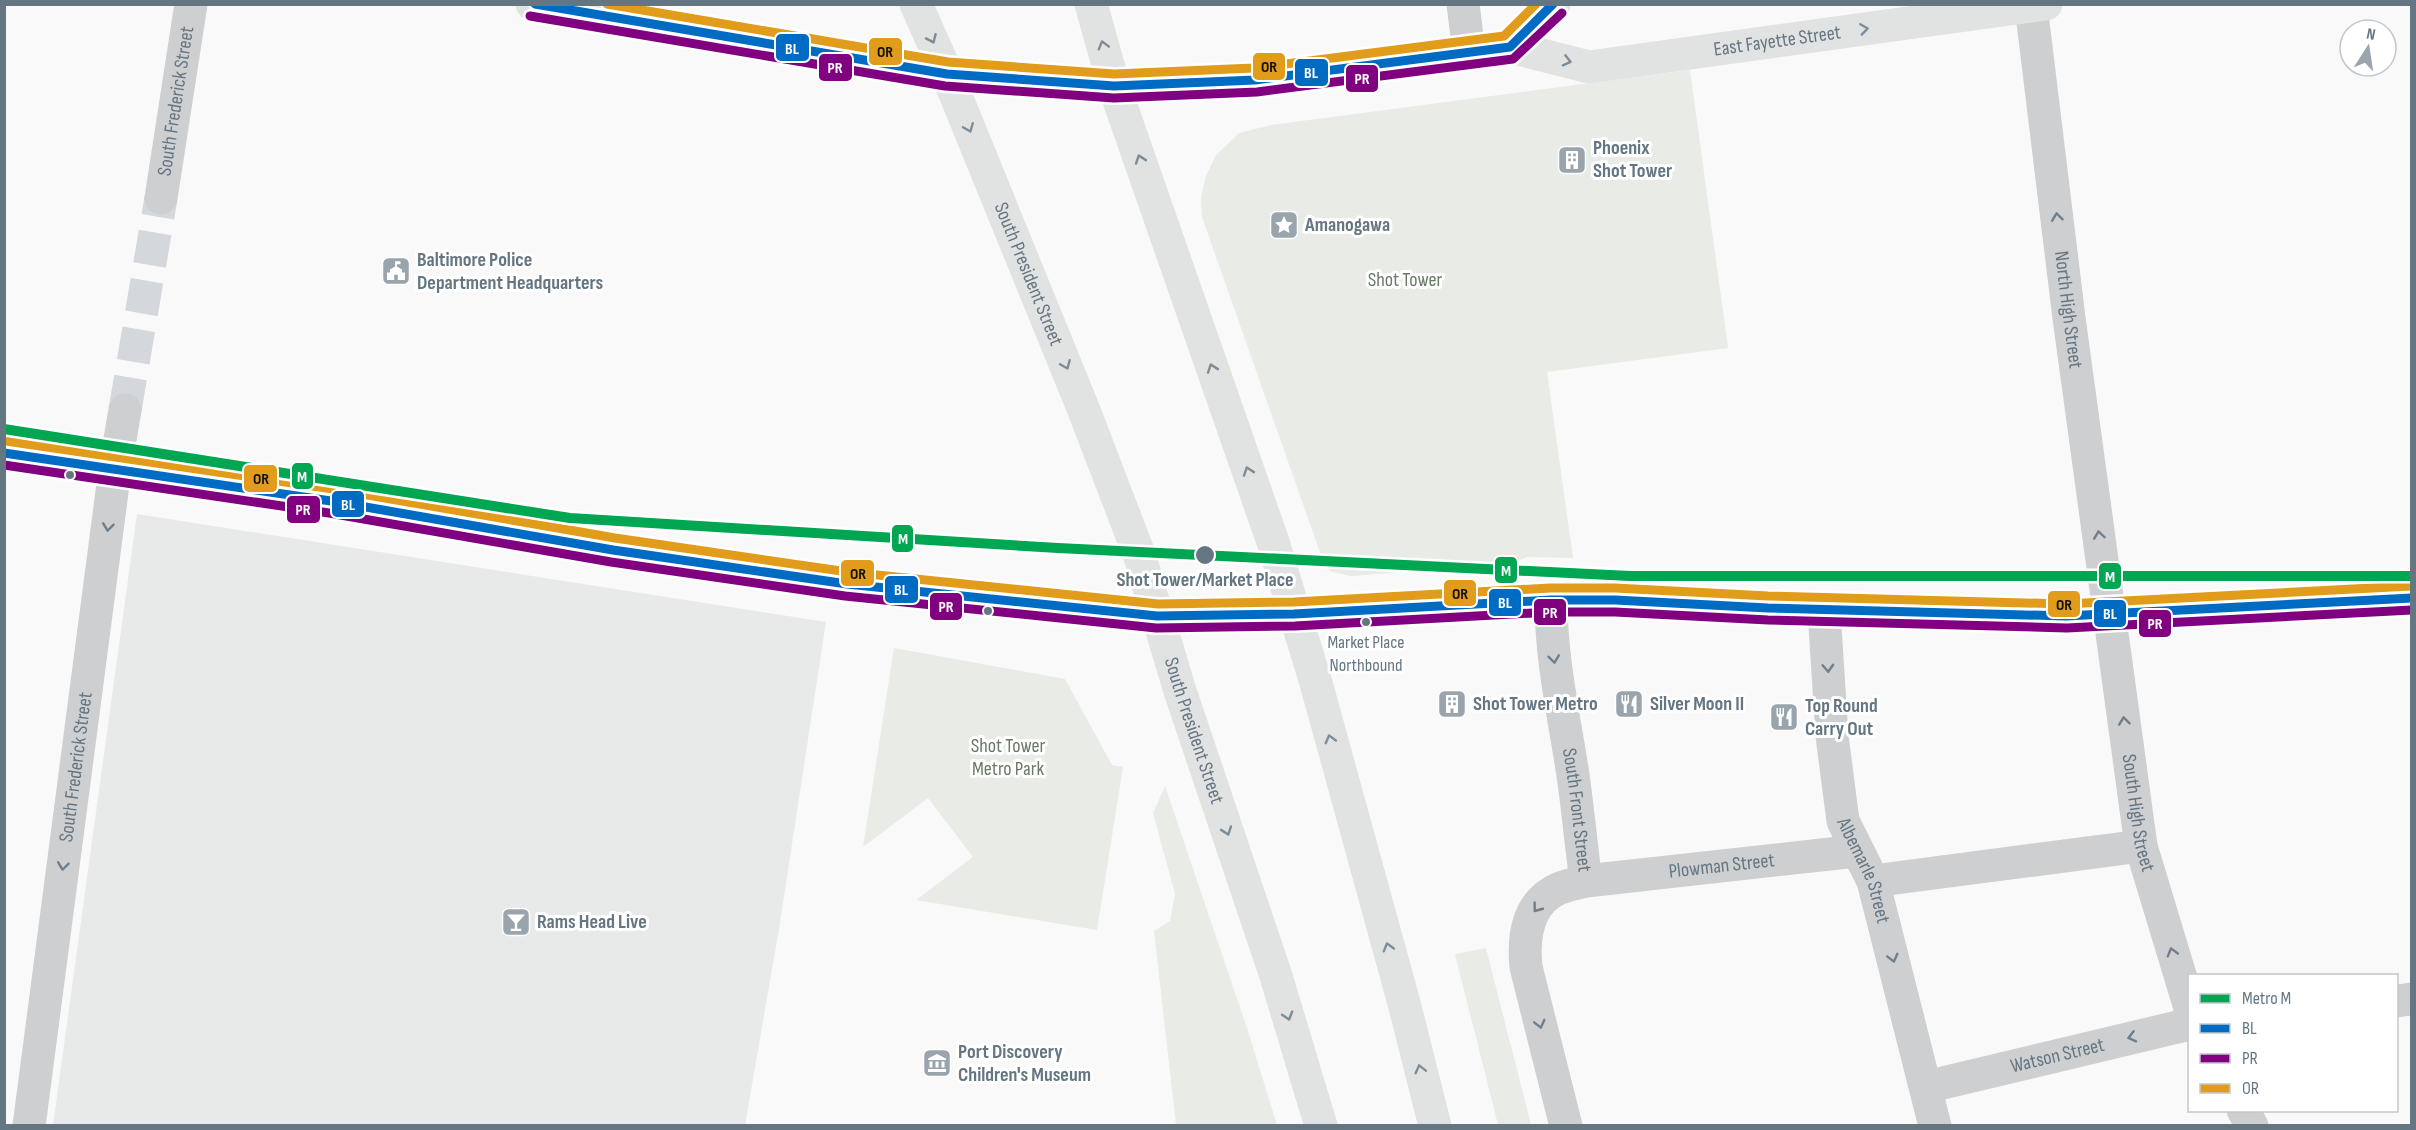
<svg xmlns="http://www.w3.org/2000/svg" width="2416" height="1130" viewBox="0 0 2416 1130" font-family="'Sofia Sans Condensed',sans-serif">
<style>
.built{fill:#e8e9e9}
.green{fill:#e8ebe6}
.lines{fill:none;stroke-linecap:round;stroke-linejoin:round}
.minor-tunnel{stroke:#d4d8dc;stroke-width:33;stroke-dasharray:33 16;stroke-linecap:butt}
.minor{stroke:#cecfd0;stroke-width:33}
.secondary{stroke:#e1e2e2;stroke-width:33}
.primary{stroke:#e1e2e2;stroke-width:33}
.motorway{stroke:#e1e2e2;stroke-width:33}
.bus-1-casing{stroke:#fff;stroke-width:14}
.bus-2-casing{stroke:#fff;stroke-width:14}
.bus-3-casing{stroke:#fff;stroke-width:14}
.bus-1{stroke:#006bc3;stroke-width:9}
.bus-2{stroke:#800080;stroke-width:9}
.bus-3{stroke:#e09c1a;stroke-width:9}
.metro-1-casing{stroke:#fff;stroke-width:15}
.metro-1{stroke:#00a651;stroke-width:10}
.oneway{stroke:#7e8c96}
.oneway2{stroke:#707f8b}
.bus-dot{fill:#657683;stroke:#fff;stroke-width:2}
.labels{text-anchor:middle;dominant-baseline:central;stroke-width:6;stroke-linejoin:round;paint-order:stroke}
.bus-label{font-size:18px;fill:#657683;stroke:#fff}
.street-label{font-size:20px;fill:#657683;stroke:#fff}
.poi-label{font-size:20px;font-weight:bold;fill:#657683;stroke:#fff;text-anchor:start}
.park-label{font-size:20px;fill:#687a64;stroke:#fff}
.stop-label{font-size:20px;font-weight:bold;fill:#657683;stroke:#fff}
.line-badge{stroke:#fff;stroke-width:2}
.badge-label{font-size:16px;text-anchor:middle;font-weight:bold;fill:#fff}
.pale-badge-label{font-size:16px;text-anchor:middle;font-weight:bold;fill:#111}
</style>
<rect width="100%" height="100%" fill="#f9f9f9"/>
<!-- built -->
<polygon class="built" points="137,514 826,622 779,929 745,1125 53,1125"/>
<!-- green -->
<g class="green">
<polygon points="1690,70 1728,348 1547,372 1573,558 1527,557 1512,563 1351,576 1330,571 1322,558 1202,217 1201,197 1206,176 1216,155 1239,133 1271,125"/>
<polygon points="894,648 1065,679 1112,765 1123,767 1097,930 916,900 973,857 928,798 863,847"/>
<polygon points="1165,786 1248,1031 1277,1125 1176,1125 1154,931 1170,921 1175,894 1153,813"/>
<polygon points="1486,948 1531,1125 1498,1125 1455,954"/>
</g>
<g class="lines">
<!-- minor-tunnel -->
<polyline class="minor-tunnel" points="125,410 161,198"/>
<!-- minor -->
<g class="minor">
<polyline points="1463,4 1469,52"/>
<path id="s1" d="M2031,6L2069,318L2141,846L2190,1008"/>
<path id="s2" d="M161,198L191,4"/>
<path id="s3" d="M1551,600C1551,660 1564,716 1573,775C1578,810 1581,845 1586,881"/>
<path id="s4" d="M1824,610L1832,736L1843,821L1873,881L1935,1126"/>
<polyline points="1873,881 2141,846"/>
<polyline points="2396,1001 2412,999"/>
<path id="s5" d="M1926,1087L2190,1024"/>
<polyline points="2243,1110 2252,1126"/>
<path id="s6" d="M29,1126L115,469L125,410"/>
<path id="s7" d="M1566,1126L1526,967C1523,937 1527,903 1558,889C1567,885 1577,883 1586,881L1857,851"/>
</g>
<!-- secondary -->
<g class="secondary">
<path id="s8" d="M532,4L947,74L1114,86L1193,84L1255,80L1510,47L1589,67L2046,4"/>
<polyline points="1510,47 1554,4"/>
<polyline points="4,453 331,501 613,550 847,584 1157,616 1294,614 1551,600 1615,600 1768,608 2066,616 2412,598"/>
</g>
<!-- primary -->
<g class="primary">
<polyline points="1091,4 1114,86 1273,542 1316,683 1404,1003 1435,1126"/>
<path id="s9" d="M947,74L1083,408L1139,554L1180,691L1276,976L1321,1126"/>
</g>
<!-- motorway -->
<g class="motorway">
<polyline points="916,4 947,74"/>
<polyline points="549,7 563,4"/>
</g>
<!-- bus-1 casing -->
<g class="bus-1-casing">
<g id="bus-1">
<polyline points="535,4 947,74 1114,86 1255,80 1510,47 1553,4"/>
<polyline points="4,453 331,501 613,550 847,584 1157,616 1294,614 1551,600 1615,600 1768,608 2066,616 2412,598"/>
</g>
</g>
<!-- bus-2 casing -->
<g class="bus-2-casing">
<g id="bus-2">
<polyline points="530,16 945,86 1114,98 1257,92 1513,59 1562,13"/>
<polyline points="4,465 329,513 611,562 845,596 1156,628 1295,626 1551,612 1615,612 1768,620 2067,628 2412,610"/>
</g>
</g>
<!-- bus-3 casing -->
<g class="bus-3-casing">
<g id="bus-3">
<polyline points="607,4 948,62 1114,74 1254,68 1504,36 1536,4"/>
<polyline points="6,441 333,489 615,538 848,572 1158,604 1294,602 1550,588 1615,588 1768,596 2066,604 2411,586"/>
</g>
</g>
<!-- bus-1 -->
<use href="#bus-1" class="bus-1"/>
<!-- bus-2 -->
<use href="#bus-2" class="bus-2"/>
<!-- bus-3 -->
<use href="#bus-3" class="bus-3"/>
<!-- metro-1 casing -->
<g class="metro-1-casing">
<polyline id="metro-1" points="4,429 570,518 1058,548 1630,576 2412,576"/>
</g>
<!-- metro-1 -->
<use href="#metro-1" class="metro-1"/>
</g>
<!-- one-way arrows -->
<defs><path id="oneway-chevron" d="M-2-3.5L2.5 0L-2 3.5" fill="none" stroke-width="1.6" stroke-linecap="round" stroke-linejoin="round" transform="scale(1.5)"/></defs>
<g class="oneway">
<use href="#oneway-chevron" transform="translate(1864 29) rotate(-8)"/>
<use href="#oneway-chevron" transform="translate(932 39) rotate(66)"/>
<use href="#oneway-chevron" transform="translate(1103 45) rotate(-106)"/>
<use href="#oneway-chevron" transform="translate(1567 61) rotate(14)"/>
<use href="#oneway-chevron" transform="translate(969 128) rotate(68)"/>
<use href="#oneway-chevron" transform="translate(1140 159) rotate(-109)"/>
<use href="#oneway-chevron" transform="translate(1066 365) rotate(67)"/>
<use href="#oneway-chevron" transform="translate(1212 368) rotate(-109)"/>
<use href="#oneway-chevron" transform="translate(1248 471) rotate(-109)"/>
<use href="#oneway-chevron" transform="translate(1330 739) rotate(-105)"/>
<use href="#oneway-chevron" transform="translate(1227 831) rotate(71)"/>
<use href="#oneway-chevron" transform="translate(1388 947) rotate(-106)"/>
<use href="#oneway-chevron" transform="translate(1288 1016) rotate(73)"/>
<use href="#oneway-chevron" transform="translate(1420 1069) rotate(-104)"/>
</g>
<g class="oneway2">
<use href="#oneway-chevron" transform="translate(2057 217) rotate(-97)"/>
<use href="#oneway-chevron" transform="translate(108 527) rotate(97)"/>
<use href="#oneway-chevron" transform="translate(2099 535) rotate(-98)"/>
<use href="#oneway-chevron" transform="translate(1554 659) rotate(83)"/>
<use href="#oneway-chevron" transform="translate(1828 668) rotate(87)"/>
<use href="#oneway-chevron" transform="translate(2124 721) rotate(-97)"/>
<use href="#oneway-chevron" transform="translate(63 866) rotate(97)"/>
<use href="#oneway-chevron" transform="translate(1537 908) rotate(127)"/>
<use href="#oneway-chevron" transform="translate(2172 952) rotate(-106)"/>
<use href="#oneway-chevron" transform="translate(1893 958) rotate(76)"/>
<use href="#oneway-chevron" transform="translate(1540 1024) rotate(76)"/>
<use href="#oneway-chevron" transform="translate(2132 1037) rotate(166)"/>
</g>
<!-- icons -->
<defs>
<g id="building-square" transform="scale(1.5)"><rect x="-9" y="-9" width="18" height="18" rx="4" fill="#99a4ac" stroke="#fff"/><path d="M-4-6H4V6H1V3H-1V6H-4ZM-2.5-4.3h1.7v1.8h-1.7ZM.8-4.3h1.7v1.8H.8ZM-2.5-1h1.7V.8h-1.7ZM.8-1h1.7V.8H.8Z" fill="#fff"/></g>
<g id="sight-square" transform="scale(1.5)"><rect x="-9" y="-9" width="18" height="18" rx="4" fill="#99a4ac" stroke="#fff"/><path d="M0-6L1.8-2.2L6-1.7L2.9 1.2L3.7 5.4L0 3.3L-3.7 5.4L-2.9 1.2L-6-1.7L-1.8-2.2Z" fill="#fff"/></g>
<g id="civic-square" transform="scale(1.5)"><rect x="-9" y="-9" width="18" height="18" rx="4" fill="#99a4ac" stroke="#fff"/><path d="M-.6-6.5H3V-4.5H.6V-3L4-1V1h2V6H-6V1h2V-1L-.6-3ZM-1.2 2.5V6h2.4V2.5Z" fill="#fff"/></g>
<g id="restaurant-square" transform="scale(1.5)"><rect x="-9" y="-9" width="18" height="18" rx="4" fill="#99a4ac" stroke="#fff"/><path d="M-5-6h1v4h1v-4h1v4h1v-4h1v5L-1.5 .5V6h-2V.5L-5-1ZM5-6V6H3V1.5H1.5Q1.5-4 5-6Z" fill="#fff"/></g>
<g id="bar-square" transform="scale(1.5)"><rect x="-9" y="-9" width="18" height="18" rx="4" fill="#99a4ac" stroke="#fff"/><path d="M-6-5H6L.8 .8V4.5H3.5V6h-7V4.5H-.8V.8Z" fill="#fff"/></g>
<g id="museum-square" transform="scale(1.5)"><rect x="-9" y="-9" width="18" height="18" rx="4" fill="#99a4ac" stroke="#fff"/><path d="M0-6L6-3V-2H-6V-3ZM-5-1h2V3h-2ZM-1-1h2V3h-2ZM3-1h2V3H3ZM-6 4H6V6H-6Z" fill="#fff"/></g>
</defs>
<g fill-rule="evenodd">
<use href="#building-square" x="1572" y="160"/>
<use href="#sight-square" x="1284" y="225"/>
<use href="#civic-square" x="396" y="271"/>
<use href="#building-square" x="1452" y="704"/>
<use href="#restaurant-square" x="1629" y="704"/>
<use href="#restaurant-square" x="1784" y="717"/>
<use href="#bar-square" x="516" y="922"/>
<use href="#museum-square" x="937" y="1063"/>
</g>
<!-- markers -->
<g class="bus-dot">
<circle cx="70" cy="475" r="5"/>
<circle cx="1205" cy="555" r="10"/>
<circle cx="988" cy="611" r="5"/>
<circle cx="1366" cy="622" r="5"/>
</g>
<g class="labels">
<!-- bus labels -->
<g class="bus-label">
<text x="1366" y="642">Market Place<tspan x="1366" dy="23">Northbound</tspan></text>
</g>
<!-- street labels -->
<g class="street-label">
<text stroke="none"><textPath href="#s8" startOffset="1258">East Fayette Street</textPath></text>
<text stroke="none"><textPath href="#s2" startOffset="98">South Frederick Street</textPath></text>
<text stroke="none"><textPath href="#s9" startOffset="216">South President Street</textPath></text>
<text stroke="none"><textPath href="#s1" startOffset="306">North High Street</textPath></text>
<text stroke="none"><textPath href="#s9" startOffset="702">South President Street</textPath></text>
<text stroke="none"><textPath href="#s6" startOffset="362">South Frederick Street</textPath></text>
<text stroke="none"><textPath href="#s3" startOffset="212">South Front Street</textPath></text>
<text stroke="none"><textPath href="#s1" startOffset="814">South High Street</textPath></text>
<text stroke="none"><textPath href="#s7" startOffset="420">Plowman Street</textPath></text>
<text stroke="none"><textPath href="#s4" startOffset="266">Albemarle Street</textPath></text>
<text stroke="none"><textPath href="#s5" startOffset="135">Watson Street</textPath></text>
</g>
<!-- poi labels -->
<g class="poi-label">
<text x="1593" y="148">Phoenix<tspan x="1593" dy="23">Shot Tower</tspan></text>
<text x="1305" y="225">Amanogawa</text>
<text x="417" y="260">Baltimore Police<tspan x="417" dy="23">Department Headquarters</tspan></text>
<text x="1473" y="704">Shot Tower Metro</text>
<text x="1650" y="704">Silver Moon II</text>
<text x="1805" y="706">Top Round<tspan x="1805" dy="23">Carry Out</tspan></text>
<text x="537" y="922">Rams Head Live</text>
<text x="958" y="1052">Port Discovery<tspan x="958" dy="23">Children's Museum</tspan></text>
</g>
<!-- park labels -->
<g class="park-label">
<text x="1405" y="280">Shot Tower</text>
<text x="1008" y="746">Shot Tower<tspan x="1008" dy="23">Metro Park</tspan></text>
</g>
<!-- stop labels -->
<g class="stop-label">
<text x="1205" y="580">Shot Tower/Market Place</text>
</g>
</g>
<g class="line-badge">
<rect x="775" y="33" width="35" height="29" rx="6" fill="#006bc3"/>
<rect x="868" y="37" width="35" height="29" rx="6" fill="#e09c1a"/>
<rect x="1252" y="52" width="34" height="29" rx="6" fill="#e09c1a"/>
<rect x="818" y="53" width="35" height="29" rx="6" fill="#800080"/>
<rect x="1294" y="58" width="35" height="29" rx="6" fill="#006bc3"/>
<rect x="1345" y="64" width="34" height="29" rx="6" fill="#800080"/>
<rect x="291" y="462" width="23" height="28" rx="6" fill="#00a651"/>
<rect x="243" y="464" width="35" height="29" rx="6" fill="#e09c1a"/>
<rect x="331" y="490" width="34" height="28" rx="6" fill="#006bc3"/>
<rect x="286" y="495" width="35" height="29" rx="6" fill="#800080"/>
<rect x="891" y="524" width="23" height="29" rx="6" fill="#00a651"/>
<rect x="1494" y="556" width="24" height="28" rx="6" fill="#00a651"/>
<rect x="840" y="559" width="35" height="28" rx="6" fill="#e09c1a"/>
<rect x="2098" y="562" width="24" height="28" rx="6" fill="#00a651"/>
<rect x="884" y="575" width="35" height="29" rx="6" fill="#006bc3"/>
<rect x="1443" y="579" width="34" height="28" rx="6" fill="#e09c1a"/>
<rect x="1488" y="588" width="34" height="29" rx="6" fill="#006bc3"/>
<rect x="2047" y="590" width="34" height="28" rx="6" fill="#e09c1a"/>
<rect x="929" y="592" width="34" height="29" rx="6" fill="#800080"/>
<rect x="1533" y="598" width="34" height="28" rx="6" fill="#800080"/>
<rect x="2093" y="599" width="34" height="29" rx="6" fill="#006bc3"/>
<rect x="2138" y="609" width="34" height="29" rx="6" fill="#800080"/>
</g>
<g class="badge-label">
<text x="792" y="54">BL</text>
<text x="835" y="73">PR</text>
<text x="1311" y="78">BL</text>
<text x="1362" y="84">PR</text>
<text x="302" y="482">M</text>
<text x="348" y="510">BL</text>
<text x="303" y="515">PR</text>
<text x="903" y="544">M</text>
<text x="1506" y="576">M</text>
<text x="2110" y="582">M</text>
<text x="901" y="595">BL</text>
<text x="1505" y="608">BL</text>
<text x="946" y="612">PR</text>
<text x="1550" y="618">PR</text>
<text x="2110" y="619">BL</text>
<text x="2155" y="629">PR</text>
</g>
<g class="pale-badge-label">
<text x="885" y="57">OR</text>
<text x="1269" y="72">OR</text>
<text x="261" y="484">OR</text>
<text x="858" y="579">OR</text>
<text x="1460" y="599">OR</text>
<text x="2064" y="610">OR</text>
</g>
<!-- border -->
<rect width="2416" height="1130" fill="none" stroke="#657683" stroke-width="12"/>
<!-- legend -->
<rect x="2188" y="974" width="210" height="138" fill="#ffffff" stroke="#c1c8cd" stroke-width="1.5"/>
<rect x="2200" y="994" width="30" height="9" fill="#00a651" stroke="#c1c8cd" stroke-width="1.5"/>
<text x="2242" y="1004" font-size="18" fill="#657683">Metro M</text>
<rect x="2200" y="1024" width="30" height="9" fill="#006bc3" stroke="#c1c8cd" stroke-width="1.5"/>
<text x="2242" y="1034" font-size="18" fill="#657683">BL</text>
<rect x="2200" y="1054" width="30" height="9" fill="#800080" stroke="#c1c8cd" stroke-width="1.5"/>
<text x="2242" y="1064" font-size="18" fill="#657683">PR</text>
<rect x="2200" y="1084" width="30" height="9" fill="#e09c1a" stroke="#c1c8cd" stroke-width="1.5"/>
<text x="2242" y="1094" font-size="18" fill="#657683">OR</text>
<!-- north arrow -->
<g transform="translate(2368 48) rotate(12)"><circle r="28" fill="#ffffff" stroke="#c1c8cd" stroke-width="1.5"/>
<path d="M0-4.5L10 22L0 15L-10 22Z" fill="#99a4ac"/>
<text y="-9" font-size="16" font-weight="bold" text-anchor="middle" fill="#657683">N</text>
</g>
</svg>
